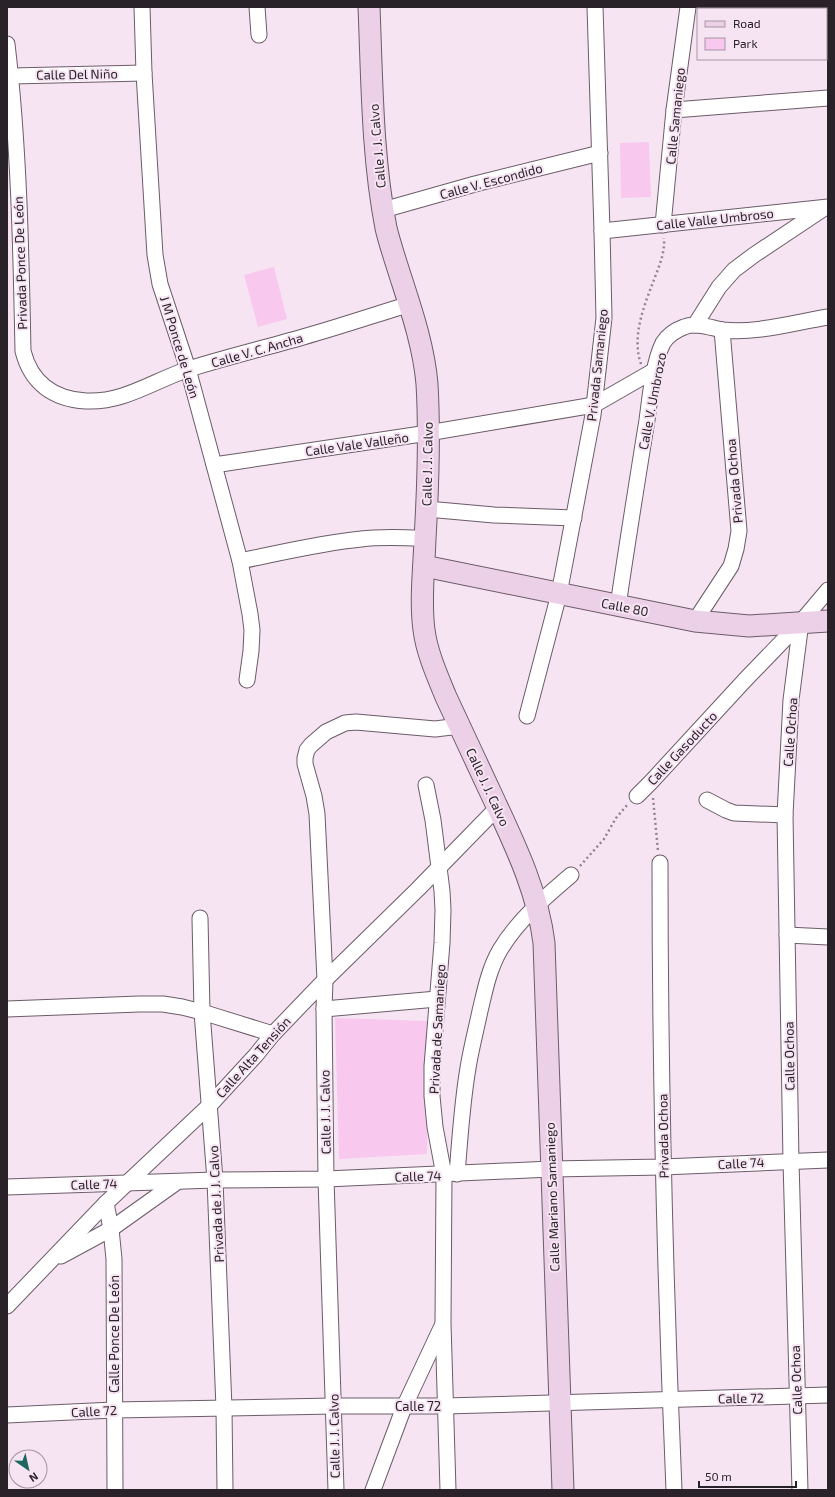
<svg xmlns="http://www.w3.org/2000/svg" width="835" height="1497" viewBox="0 0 835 1497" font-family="'Exo 2',sans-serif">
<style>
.green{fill:#f8c8ef}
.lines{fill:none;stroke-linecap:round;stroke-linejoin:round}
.street-casing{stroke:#6b5c68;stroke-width:17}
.secondary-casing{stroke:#6b5c68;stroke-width:23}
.path{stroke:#91848e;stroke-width:2.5;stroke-dasharray:2 3;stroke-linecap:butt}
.street{stroke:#fff;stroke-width:15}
.secondary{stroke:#ecd0e8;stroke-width:21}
.labels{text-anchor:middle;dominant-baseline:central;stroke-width:4;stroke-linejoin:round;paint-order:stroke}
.street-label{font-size:13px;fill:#292228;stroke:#f7e4f3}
</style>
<rect width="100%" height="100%" fill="#f7e4f3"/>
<!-- green -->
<g class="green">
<polygon points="649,142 651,197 621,198 620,143"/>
<polygon points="274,267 287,319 258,327 244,275"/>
<polygon points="335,1018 429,1021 427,1154 339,1159"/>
</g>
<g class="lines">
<!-- street casing -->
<g class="street-casing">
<g id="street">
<polyline points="142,7 144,73 155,255 160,284 188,369 240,561 250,614 252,630 251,651 247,680"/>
<polyline points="257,7 259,35"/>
<path d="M7,44C19,146 21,249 23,351C31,383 53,399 86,401C124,403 155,380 189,369C227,357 265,348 303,337C339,327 374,315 410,304"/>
<polyline points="11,76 144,73"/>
<polyline points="674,110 828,98"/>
<polyline points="383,210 475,184 600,153"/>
<polyline points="663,225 674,110 688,7"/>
<polyline points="602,231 828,207"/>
<polyline points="695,325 719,287 734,270 754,255 823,209"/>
<polyline points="214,465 428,433 594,405 655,370"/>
<polyline points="427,509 494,515 574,518"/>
<path d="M240,561C280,553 320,543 361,539C382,536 404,538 425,538"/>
<path d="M618,606C627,544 637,482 647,420C650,398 653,363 663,343C668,335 676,330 684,327C696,322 711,328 723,330C755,334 796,322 828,317"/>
<polyline points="695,621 731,566 736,549 739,531 722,330"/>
<polyline points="527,716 559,594 593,415 604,318 602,231 595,7"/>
<polyline points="426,785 433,820 442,891 443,910 442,943 432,1066 432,1096 435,1127 444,1175 443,1323 448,1490"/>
<polyline points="637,796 651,782 745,680 801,622 828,590"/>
<polyline points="707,800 726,810 734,813 785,815"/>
<path d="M660,863C660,1072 665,1281 674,1490"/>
<polyline points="200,918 202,1012 215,1180 224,1408 225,1490"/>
<polyline points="787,935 828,937"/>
<polyline points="7,1009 139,1004 163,1004 182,1007 202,1012 273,1034"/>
<polyline points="324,1009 437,999"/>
<path d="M457,1174C460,1138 462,1103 468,1068C471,1049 476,1030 480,1011C485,990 489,969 500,950C518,920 544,898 571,875"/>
<polyline points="7,1187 215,1180 326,1179 551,1169 663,1167 828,1160"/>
<polyline points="106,1203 111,1229 114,1259 115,1490"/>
<polyline points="61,1256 111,1229 177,1182"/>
<polyline points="7,1306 106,1203 210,1105 256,1055 273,1034 325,980 418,889 498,807"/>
<polyline points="7,1415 114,1410 334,1406 445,1406 828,1395"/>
<polyline points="336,1490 326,1179 324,1009 325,980 317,814 314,796 305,764 305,758 307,750 311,745 326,732 345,723 356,722 435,729 460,726"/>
<polyline points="373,1490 404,1407 442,1326"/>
<polyline points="800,1490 791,1161 785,815 791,700 801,622"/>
</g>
</g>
<!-- secondary casing -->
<g class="secondary-casing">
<g id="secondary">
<path d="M369,7C372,80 372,156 386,228C390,245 396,262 401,278C412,312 424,348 427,384C430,435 428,488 425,539C424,569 420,600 424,630C427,653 437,675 446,697C462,732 479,767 495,802C516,847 538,893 544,943L563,1490"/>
<polyline points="424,566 695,621 749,626 828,621"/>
</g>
</g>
<!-- path -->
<g class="path">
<path d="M641,364C631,335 645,304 655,277C660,264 665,252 664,238"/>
<polyline points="653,798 658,851"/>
<polyline points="580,866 604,839 616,818 628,804"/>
</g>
<!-- street -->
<use href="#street" class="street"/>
<!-- secondary -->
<use href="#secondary" class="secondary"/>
</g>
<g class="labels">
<!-- street labels -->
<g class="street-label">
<text transform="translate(77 74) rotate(-1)">Calle Del Niño</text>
<text transform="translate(675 116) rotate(-84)">Calle Samaniego</text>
<text transform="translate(377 146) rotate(-95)">Calle J. J. Calvo</text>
<text transform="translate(491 181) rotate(-15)">Calle V. Escondido</text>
<text transform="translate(715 219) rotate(-6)">Calle Valle Umbroso</text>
<text transform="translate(20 263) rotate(-92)">Privada Ponce De León</text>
<text transform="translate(180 347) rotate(73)">J M Ponce de León</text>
<text transform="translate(257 350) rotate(-16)">Calle V. C. Ancha</text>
<text transform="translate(597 365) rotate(-84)">Privada Samaniego</text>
<text transform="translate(652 401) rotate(-79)">Calle V. Umbrozo</text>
<text transform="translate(357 444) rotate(-8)">Calle Vale Valleño</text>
<text transform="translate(427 464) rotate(-89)">Calle J. J. Calvo</text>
<text transform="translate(734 481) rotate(-95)">Privada Ochoa</text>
<text transform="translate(625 607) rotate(11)">Calle 80</text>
<text transform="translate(790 732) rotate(-86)">Calle Ochoa</text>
<text transform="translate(682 748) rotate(-47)">Calle Gasoducto</text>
<text transform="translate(488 787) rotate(65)">Calle J. J. Calvo</text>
<text transform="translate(437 1029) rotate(-87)">Privada de Samaniego</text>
<text transform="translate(789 1056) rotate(-91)">Calle Ochoa</text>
<text transform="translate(253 1057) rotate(-48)">Calle Alta Tensión</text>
<text transform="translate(325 1112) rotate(-91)">Calle J. J. Calvo</text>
<text transform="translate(663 1136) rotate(-91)">Privada Ochoa</text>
<text transform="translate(741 1163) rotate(-3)">Calle 74</text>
<text transform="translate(418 1176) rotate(-2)">Calle 74</text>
<text transform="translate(94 1184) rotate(-2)">Calle 74</text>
<text transform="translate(552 1197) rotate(-92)">Calle Mariano Samaniego</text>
<text transform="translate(216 1204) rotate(-93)">Privada de J. J. Calvo</text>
<text transform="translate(114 1334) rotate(-90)">Calle Ponce De León</text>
<text transform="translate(796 1380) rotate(-92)">Calle Ochoa</text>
<text transform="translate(741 1398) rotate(-1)">Calle 72</text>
<text x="418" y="1406">Calle 72</text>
<text transform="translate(94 1411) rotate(-3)">Calle 72</text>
<text transform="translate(334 1436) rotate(-91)">Calle J. J. Calvo</text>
</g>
</g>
<!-- border -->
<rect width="835" height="1497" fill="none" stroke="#292228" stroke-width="16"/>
<!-- legend -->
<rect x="697" y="8" width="130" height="52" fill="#f7e4f3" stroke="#a596a2"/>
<rect x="705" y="21" width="20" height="6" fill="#ecd0e8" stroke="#a596a2"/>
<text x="733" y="28" font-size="12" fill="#292228">Road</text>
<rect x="705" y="38" width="20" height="12" fill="#f8c8ef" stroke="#a596a2"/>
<text x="733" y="48" font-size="12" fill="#292228">Park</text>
<!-- north arrow -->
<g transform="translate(28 1469) rotate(146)"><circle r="19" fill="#f7e4f3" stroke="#a596a2"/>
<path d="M0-3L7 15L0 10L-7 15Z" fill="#1e675e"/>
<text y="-6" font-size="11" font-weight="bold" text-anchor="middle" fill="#292228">N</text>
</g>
<!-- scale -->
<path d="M699 1481v6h97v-6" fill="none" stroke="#292228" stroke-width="2"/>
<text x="705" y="1481" font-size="12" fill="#292228" stroke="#f7e4f3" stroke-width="3" paint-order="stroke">50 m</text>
</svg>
